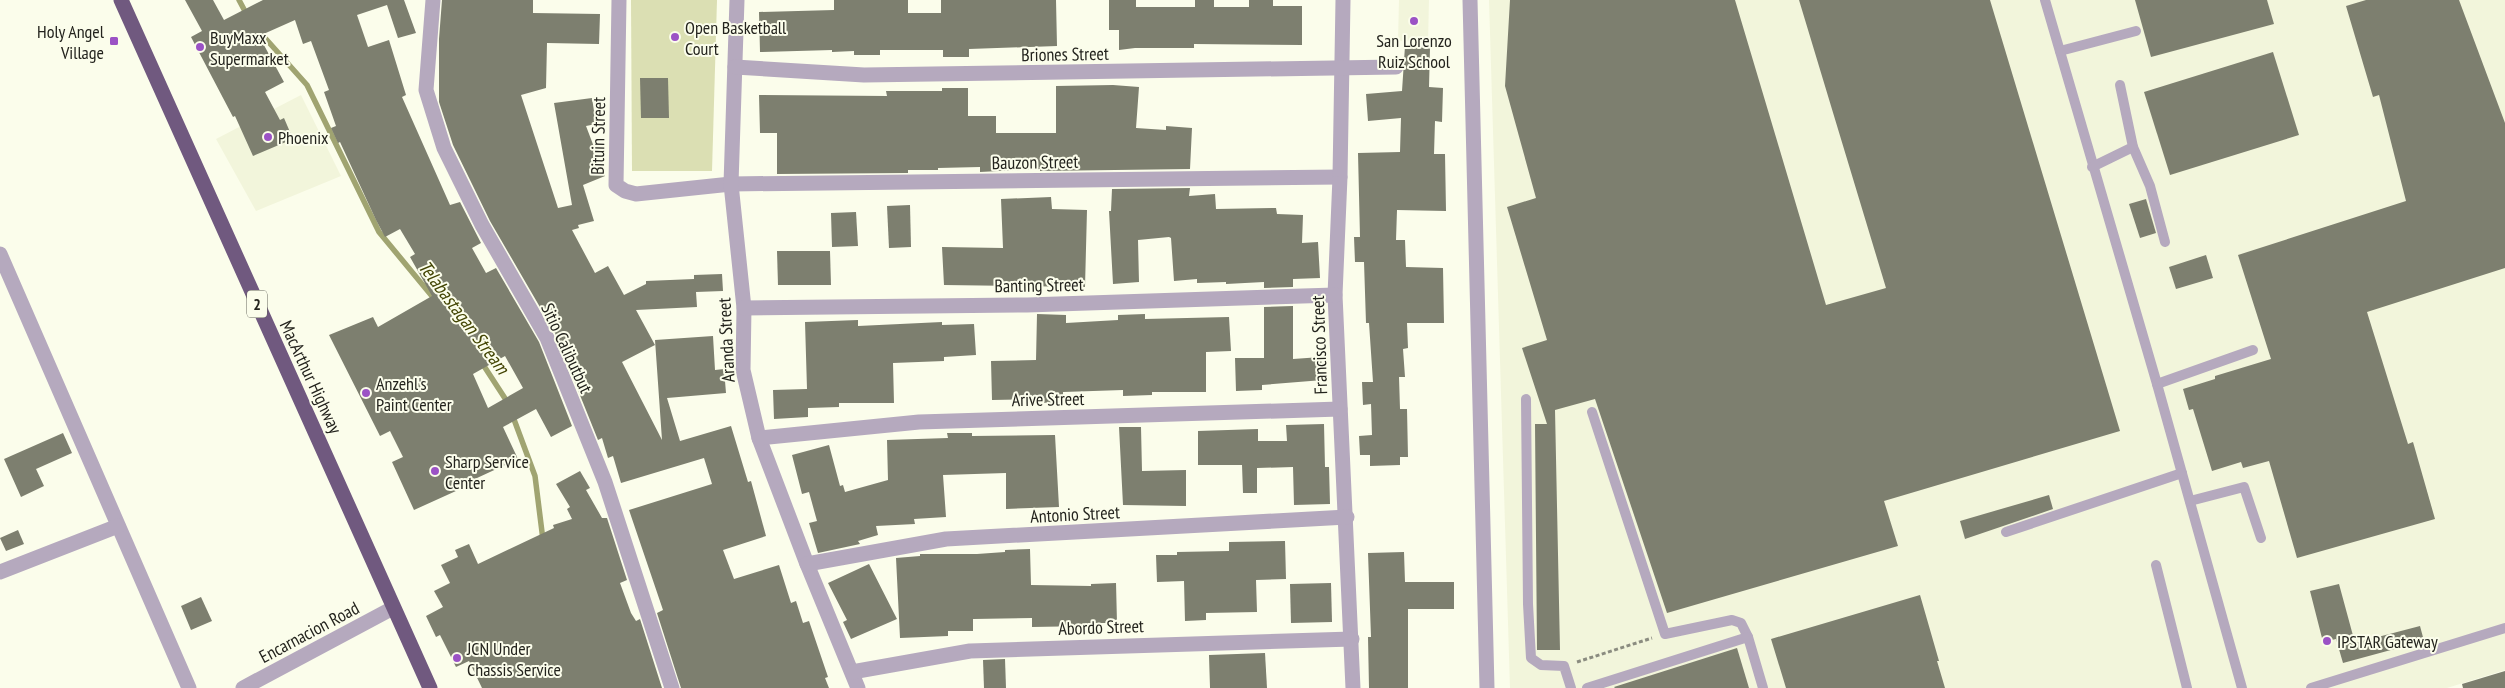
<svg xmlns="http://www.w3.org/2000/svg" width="2505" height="688" viewBox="0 0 2505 688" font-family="'PT Sans Narrow',sans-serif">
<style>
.built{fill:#f2f5db}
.green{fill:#dbdfb3}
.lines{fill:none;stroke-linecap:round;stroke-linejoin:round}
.stream{stroke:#a0a471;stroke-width:5.5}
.building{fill:#7d7f6f;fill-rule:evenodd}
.path{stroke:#8b8c80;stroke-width:3;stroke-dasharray:4 2.5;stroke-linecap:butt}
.service{stroke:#b5a9be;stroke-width:10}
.minor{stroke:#b5a9be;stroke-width:15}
.tertiary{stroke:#b5a9be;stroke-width:15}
.trunk{stroke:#70597f;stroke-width:15}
.poi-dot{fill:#9b52c5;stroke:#fbfdeb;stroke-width:2}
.labels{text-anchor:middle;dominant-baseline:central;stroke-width:4;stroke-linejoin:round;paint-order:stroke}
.shield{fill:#fbfdeb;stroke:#64645b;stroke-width:1}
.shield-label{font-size:16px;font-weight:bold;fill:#23231d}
.poi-label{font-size:18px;fill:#23231d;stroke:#fbfdeb;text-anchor:start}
.street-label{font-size:18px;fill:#23231d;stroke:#fbfdeb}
.water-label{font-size:19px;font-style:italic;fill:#424403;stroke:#fbfdeb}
</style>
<rect width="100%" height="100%" fill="#fbfdeb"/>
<!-- built -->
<g class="built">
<polygon points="1399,0 1429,0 1428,42 1398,41"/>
<polygon points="1489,0 2505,0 2505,670 2447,688 1510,688"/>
<polygon points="301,95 341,176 256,211 216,139"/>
</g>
<!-- green -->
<polygon class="green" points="631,0 717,0 712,171 632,171"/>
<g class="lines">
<!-- stream -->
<g class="stream">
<polyline points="239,0 247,15"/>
<polyline points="257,29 307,85 379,232 436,301"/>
<polyline points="482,363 508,403"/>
<polyline points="512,414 535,476 543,540"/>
</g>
</g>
<!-- building -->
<g class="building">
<path d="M185,0H213L224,20L263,0H404L416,33L398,38L387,5L357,15L368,47L389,40L406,95L402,97L450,205L460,202L481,243L472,248L486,273L496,268L539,342L572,426L551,437L536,409L503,427L518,459L477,478L478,481L414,510L392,462L403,457L390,431L380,436L329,335L373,317L378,327L432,296L410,257L415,254L400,229L385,237L376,220L340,142L338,143L331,128L336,126L324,92L329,90L311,41L303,44L295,20L259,36L284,82L265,92L280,120L284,118L293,139L253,156L235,116L233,117L191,37L202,31ZM505,356L523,388L488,408L473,374Z"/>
<polygon points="442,0 533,0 533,13 600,14 599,44 547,43 546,88 521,95 558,208 572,205 554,103 592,98 596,124 586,126 605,176 583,185 594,221 578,225 579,228 572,230 595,273 608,266 624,295 646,284 646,281 694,279 694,275 722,274 723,291 696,292 697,307 636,310 655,345 622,362 662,440 655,340 713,336 715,370 724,369 726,393 667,398 680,441 731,426 748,482 751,481 766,536 723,550 734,579 779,565 791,603 796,601 803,623 809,621 828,677 825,678 829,688 681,688 657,613 663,610 629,510 712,484 704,458 621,483 613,456 608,458 602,438 598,440 555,333 490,221 453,145 439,102 439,39"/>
<polygon points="834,0 908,0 908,13 941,13 941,0 1056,0 1057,46 969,49 969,57 943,57 943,50 880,50 880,55 854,55 854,51 832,52 832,50 760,52 759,12 834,10"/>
<polygon points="1109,0 1136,0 1136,7 1195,7 1195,0 1214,0 1214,7 1249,7 1249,0 1273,0 1273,6 1302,6 1302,45 1194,44 1194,48 1135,48 1119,50 1119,30 1109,30"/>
<polygon points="1510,0 1735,0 1826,305 1886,288 1799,0 1990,0 2120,431 1884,501 1898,546 1667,613 1595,399 1555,410 1560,650 1537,650 1535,424 1547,424 1522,348 1547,340 1507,207 1536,198 1505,86"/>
<polygon points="2135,0 2267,0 2274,24 2151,57"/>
<polygon points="2366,0 2459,0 2505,123 2505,268 2367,312 2408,444 2413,442 2435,519 2297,558 2269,461 2243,468 2241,462 2212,471 2193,409 2189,410 2183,389 2215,379 2215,376 2271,359 2238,255 2406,201 2379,95 2373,97 2346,6"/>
<polygon points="1405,46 1430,48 1429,87 1443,88 1442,122 1435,121 1434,154 1445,154 1446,211 1397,210 1396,240 1405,240 1406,267 1443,268 1444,323 1407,323 1408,348 1403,349 1405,377 1399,377 1400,409 1407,409 1408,457 1400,457 1400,465 1370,466 1370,455 1360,455 1359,436 1372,435 1371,404 1363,405 1362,382 1373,382 1369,323 1366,323 1364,262 1355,262 1354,237 1360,237 1358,153 1400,152 1401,118 1368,121 1366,94 1402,91"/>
<polygon points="2273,52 2299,135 2170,175 2144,92"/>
<polygon points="640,78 668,78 669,118 641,118"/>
<polygon points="1113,85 1139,87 1136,128 1166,130 1166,126 1192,128 1190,169 1040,171 1040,169 980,172 980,167 938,168 938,170 908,170 908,173 777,174 777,133 760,133 759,95 887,96 886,91 942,91 942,88 968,88 968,116 996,116 996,133 1056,133 1056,86"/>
<polygon points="1190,188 1189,196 1215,194 1216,209 1276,208 1277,214 1303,215 1302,243 1318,242 1320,278 1293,279 1293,287 1264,288 1264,282 1226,284 1226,282 1197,283 1197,279 1174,281 1171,238 1169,237 1138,240 1139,282 1113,284 1109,211 1111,211 1112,189"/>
<polygon points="1051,197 1052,209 1087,210 1085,287 944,285 942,247 1003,248 1001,199"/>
<polygon points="2146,199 2156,233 2140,238 2129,204"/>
<polygon points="910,205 911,247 889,248 887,206"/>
<polygon points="856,212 858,246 832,247 831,213"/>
<polygon points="777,251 830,251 831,285 778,285"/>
<polygon points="2206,255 2213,278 2176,289 2169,267"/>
<polygon points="1293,306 1293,359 1321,357 1323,380 1262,385 1262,390 1236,391 1235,358 1264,358 1264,307"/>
<polygon points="1037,314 1066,315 1066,323 1118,320 1118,315 1145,314 1145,319 1229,317 1231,351 1206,352 1206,392 1152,392 1152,395 1123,396 1123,390 1063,392 1063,402 1039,403 1038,399 992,400 991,361 1036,360"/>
<polygon points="858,320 858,326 942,322 942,325 974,324 976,355 944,357 944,361 893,363 894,403 839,403 839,407 808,408 808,417 774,419 773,390 807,389 805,322"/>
<polygon points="1324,424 1325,467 1329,467 1330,504 1294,505 1293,467 1257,468 1257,493 1243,493 1242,465 1198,465 1198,431 1258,429 1258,441 1287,441 1286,425"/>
<polygon points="1119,427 1141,427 1142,471 1186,470 1186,506 1123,505"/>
<polygon points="63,433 72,453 36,469 44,486 21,497 4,459"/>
<polygon points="947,433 972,433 972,436 1055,435 1059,507 1006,509 1006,473 943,475 946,517 914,519 915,524 876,526 878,535 858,541 860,544 818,553 809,523 817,521 809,492 802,494 792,455 829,445 840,486 843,485 845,492 888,480 887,440 948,438"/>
<polygon points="580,471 590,488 586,490 602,518 607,518 627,580 620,583 631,613 636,621 640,619 662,688 482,688 469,661 456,667 440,635 436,637 426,616 443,607 434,591 450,583 441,565 458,557 455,550 469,544 478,564 554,528 553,525 572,519 567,509 570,507 556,484"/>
<polygon points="2049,495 2053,509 1965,539 1960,521"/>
<polygon points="18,530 24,544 6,551 0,538"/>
<polygon points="1285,541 1286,579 1256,580 1257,612 1206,613 1206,620 1185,621 1184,581 1157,582 1156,555 1177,555 1177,552 1229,551 1229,542"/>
<polygon points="1030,549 1031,585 1091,586 1091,584 1116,583 1117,623 1088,623 1088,626 1032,627 1032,618 973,619 973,631 948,631 948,636 900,638 896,558 920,556 920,554 977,554 1005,552 1005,550"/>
<polygon points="1404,552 1405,582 1454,582 1454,609 1408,609 1408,688 1369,688 1368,637 1371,637 1368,553"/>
<polygon points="869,564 897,619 851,639 843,622 847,620 828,583"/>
<polygon points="1331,583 1332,622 1291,623 1290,584"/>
<polygon points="2339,584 2355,643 2420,626 2424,641 2343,663 2336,639 2323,642 2310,591"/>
<polygon points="1920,595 1939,661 1937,661 1945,688 1786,688 1771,639"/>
<polygon points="201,597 212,621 191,630 181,606"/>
<polygon points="1737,648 1749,688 1615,688 1614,687"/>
<polygon points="1265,653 1267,688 1210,688 1209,655"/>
<polygon points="1005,659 1006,688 984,688 983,660"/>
<polygon points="2505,671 2505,688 2463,688 2462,684"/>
</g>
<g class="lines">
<!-- path -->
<polyline class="path" points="1577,662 1652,638"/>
<!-- service -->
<g class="service">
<polyline points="2045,0 2157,384 2242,688"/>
<polyline points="2060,51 2136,31"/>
<polyline points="2133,147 2150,186 2165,242"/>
<polyline points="2092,167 2133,147 2120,85"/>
<polyline points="2157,384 2253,350"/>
<polyline points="1526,399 1528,604 1531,658 1541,665 1564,666 1571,688"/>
<polyline points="1592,412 1665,634 1732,620 1741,623 1748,637"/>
<polyline points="2190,501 2244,487 2261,538"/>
<polyline points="2006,532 2182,473"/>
<polyline points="2156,565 2187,688"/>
<polyline points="1587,688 1748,637 1763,688"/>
<polyline points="2311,688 2505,628"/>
</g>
<!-- minor -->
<g class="minor">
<polyline points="433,0 426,90 444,148 482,225 547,338 605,482 672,688"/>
<polyline points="619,0 616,185 625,191 636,194 731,184 1340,177"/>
<polyline points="737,0 731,184 744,308 743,370 759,438 807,564 858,688"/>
<polyline points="1343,0 1340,177 1335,295 1353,688"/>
<polyline points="735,67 864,75 1396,67"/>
<polyline points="0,254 189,688"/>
<polyline points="744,308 1027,305 1335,295"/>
<polyline points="759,438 919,422 1340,409"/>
<polyline points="807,564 946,539 1347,517"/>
<polyline points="0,572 118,526"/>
<polyline points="852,672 970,651 1352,639"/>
<polyline points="243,688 393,608"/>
</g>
<!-- tertiary -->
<polyline class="tertiary" points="1470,0 1487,688"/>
<!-- trunk -->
<polyline class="trunk" points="121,0 430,688"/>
</g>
<!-- markers -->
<g class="poi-dot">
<circle cx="1414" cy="21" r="5"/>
<circle cx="675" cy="37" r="5"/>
<rect x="109" y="36" width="10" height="10" rx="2.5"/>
<circle cx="200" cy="47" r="5"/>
<circle cx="268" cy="137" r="5"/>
<circle cx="366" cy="393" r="5"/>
<circle cx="435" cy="471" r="5"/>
<circle cx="2327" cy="641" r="5"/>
<circle cx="457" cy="658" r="5"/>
</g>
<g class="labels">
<!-- shield labels -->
<rect class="shield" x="247" y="290.5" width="20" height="27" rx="4"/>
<g class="shield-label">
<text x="257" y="304">2</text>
</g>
<!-- poi labels -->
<g class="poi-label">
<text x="685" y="27">Open Basketball<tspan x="685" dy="21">Court</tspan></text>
<text x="104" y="31" text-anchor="end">Holy Angel<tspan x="104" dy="21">Village</tspan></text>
<text x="210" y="37">BuyMaxx<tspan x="210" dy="21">Supermarket</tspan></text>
<text x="1414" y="40" text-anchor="middle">San Lorenzo<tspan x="1414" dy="21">Ruiz School</tspan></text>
<text x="278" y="137">Phoenix</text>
<text x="376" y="383">Anzehl's<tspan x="376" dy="21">Paint Center</tspan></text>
<text x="445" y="461">Sharp Service<tspan x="445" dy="21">Center</tspan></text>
<text x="2337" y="641">IPSTAR Gateway</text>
<text x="467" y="648">JCN Under<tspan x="467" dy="21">Chassis Service</tspan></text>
</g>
<!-- street labels -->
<g class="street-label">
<text transform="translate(1065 54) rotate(-1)">Briones Street</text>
<text transform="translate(598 136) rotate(-89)">Bituin Street</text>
<text transform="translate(1035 162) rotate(-1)">Bauzon Street</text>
<text transform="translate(1039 285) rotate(-1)">Banting Street</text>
<text transform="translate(726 340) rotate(-93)">Aranda Street</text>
<text transform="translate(1319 345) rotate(-92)">Francisco Street</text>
<text transform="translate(567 348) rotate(65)">Sitio Calibutbut</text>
<text transform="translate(311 377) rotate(65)">MacArthur Highway</text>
<text transform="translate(1048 399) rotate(-1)">Arive Street</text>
<text transform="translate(1075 514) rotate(-3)">Antonio Street</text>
<text transform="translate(1101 627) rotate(-2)">Abordo Street</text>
<text transform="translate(309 632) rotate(-28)">Encarnacion Road</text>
</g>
<!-- water labels -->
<g class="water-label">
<text transform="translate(464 317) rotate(53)">Telabastagan Stream</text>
</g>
</g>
</svg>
